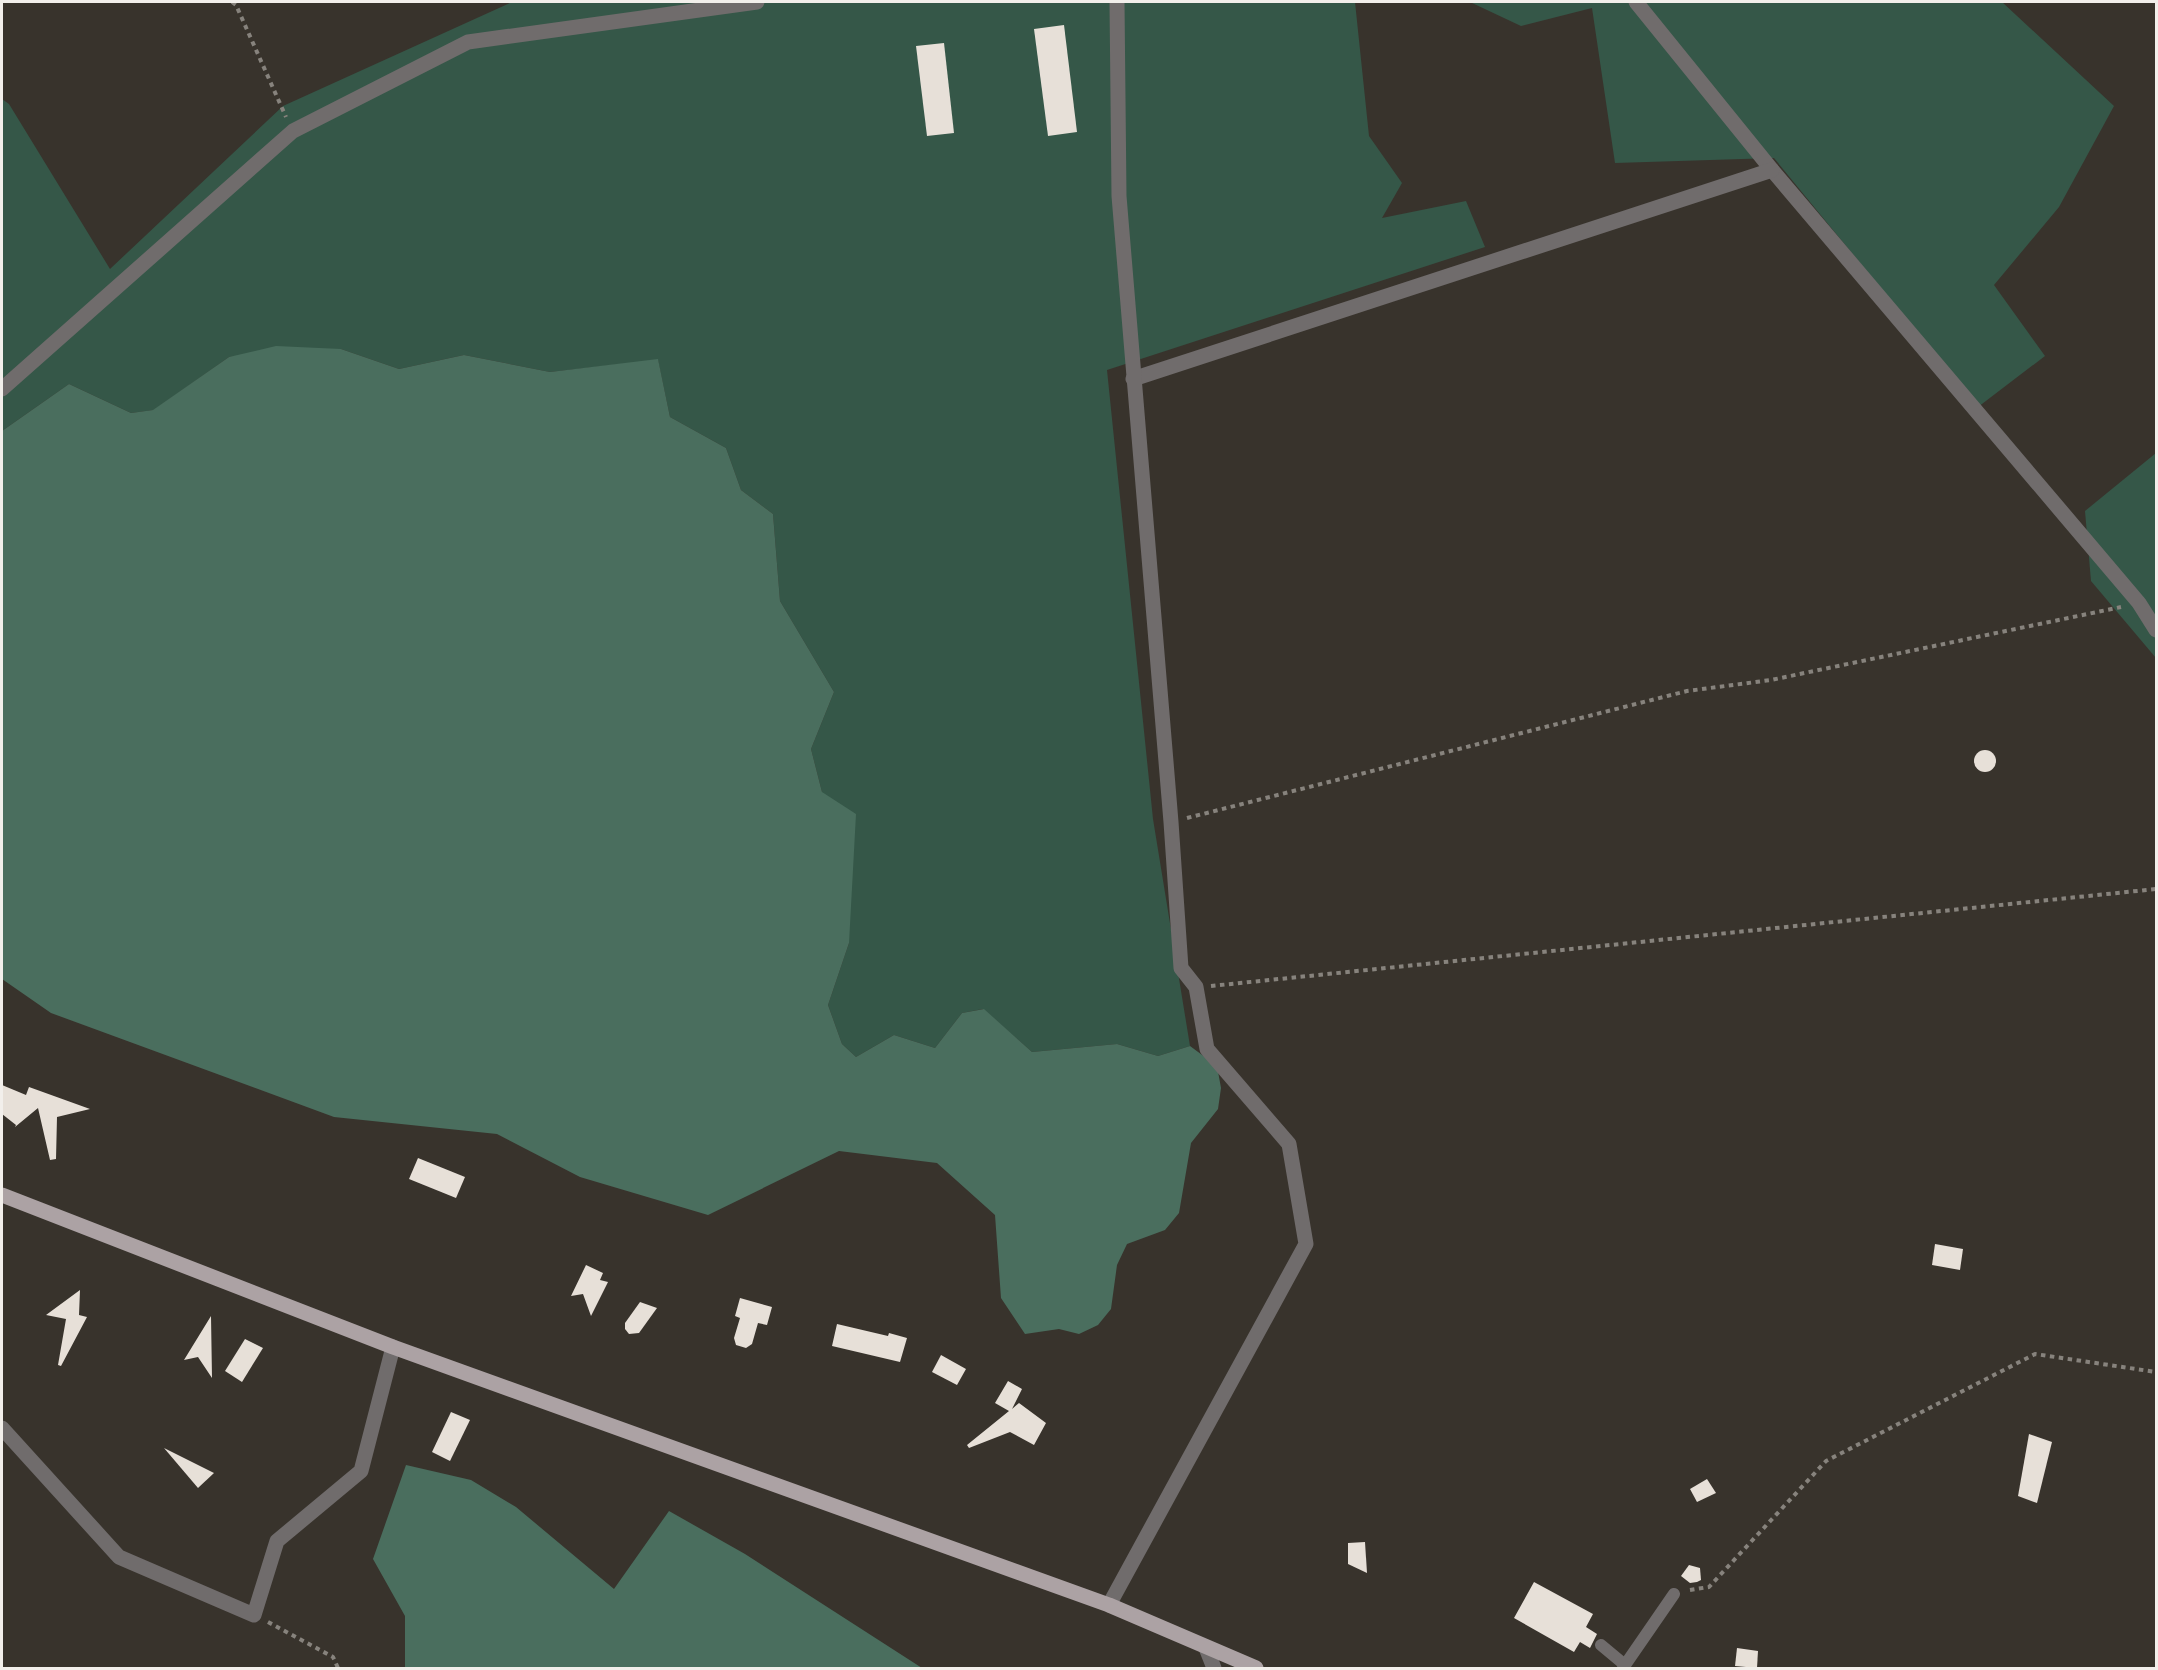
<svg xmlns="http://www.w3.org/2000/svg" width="2158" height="1670" viewBox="0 0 2158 1670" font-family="Spectral,serif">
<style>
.green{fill:#355748}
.forest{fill:#4a6e5e}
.building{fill:#e7e0d8}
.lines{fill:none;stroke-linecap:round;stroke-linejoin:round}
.path{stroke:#87837d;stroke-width:4;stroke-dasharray:4.5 4.5;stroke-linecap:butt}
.service{stroke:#706c6c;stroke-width:12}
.minor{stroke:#706c6c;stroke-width:15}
.tertiary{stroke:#706c6c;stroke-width:15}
.primary{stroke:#aca2a4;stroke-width:15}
</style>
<rect width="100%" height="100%" fill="#38332c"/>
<!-- green -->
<g class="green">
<polygon points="512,2 1355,2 1369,136 1402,183 1382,218 1466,201 1485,247 1107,370 1153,819 1190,1046 1158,1056 1117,1044 1032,1052 983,1009 962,1013 935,1048 894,1035 856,1057 842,1044 828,1005 849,943 822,792 811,749 834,692 780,601 773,514 741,490 726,448 670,417 658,360 550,372 464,355 399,369 341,349 229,357 154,410 131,413 69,384 2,431 2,99 9,104 110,269 283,106"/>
<polygon points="1470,2 2002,2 2114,106 2059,207 1994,285 2045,356 1978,407 1774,158 1615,163 1592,8 1521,26"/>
<polygon points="2156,453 2156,658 2091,581 2085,511"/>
</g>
<!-- forest -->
<g class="forest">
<polygon points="276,346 341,349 399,369 464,355 550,372 658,359 670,417 726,448 741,490 773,514 780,601 834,692 811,749 822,792 856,814 849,943 828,1005 842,1044 856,1057 894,1035 935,1048 962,1013 984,1009 1032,1052 1117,1044 1158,1056 1190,1046 1217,1066 1221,1088 1218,1109 1191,1143 1179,1213 1165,1230 1127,1244 1117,1265 1111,1309 1098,1325 1079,1334 1059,1329 1025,1334 1001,1298 995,1215 937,1163 839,1151 708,1215 580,1177 497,1134 334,1117 51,1013 2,979 2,431 69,384 131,413 153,410 229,357"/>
<polygon points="406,1465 471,1480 516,1507 614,1589 669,1511 745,1554 922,1668 405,1668 405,1616 373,1559"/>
</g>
<!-- building -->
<g class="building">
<polygon points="1064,25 1077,132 1048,136 1034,29"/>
<polygon points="944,43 954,133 927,136 916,46"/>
<circle cx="1985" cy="761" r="11"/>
<polygon points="2,1085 26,1095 29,1087 90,1109 57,1117 56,1159 50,1160 38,1108 15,1127 16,1125 2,1114"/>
<polygon points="418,1158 465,1177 456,1198 409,1179"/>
<polygon points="1935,1244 1963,1249 1960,1270 1932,1265"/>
<polygon points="586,1265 603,1273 600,1280 608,1282 591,1316 583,1294 571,1296"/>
<polygon points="80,1290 79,1315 87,1317 61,1366 58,1365 66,1319 46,1315"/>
<polygon points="740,1298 772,1307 767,1325 758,1323 752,1344 746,1348 736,1345 734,1338 740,1318 735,1316"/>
<polygon points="640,1302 657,1308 639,1333 629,1334 625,1329 625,1323"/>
<polygon points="211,1316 212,1378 198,1357 184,1360"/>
<polygon points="837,1324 888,1336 889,1333 907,1338 900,1362 832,1346"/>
<polygon points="245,1339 263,1348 242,1382 225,1371"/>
<polygon points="941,1355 966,1369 957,1385 932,1372"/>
<polygon points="1008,1381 1022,1389 1012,1409 1019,1403 1046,1423 1034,1445 1010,1432 969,1448 967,1445 1009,1411 995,1403"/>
<polygon points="451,1412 470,1420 450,1461 432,1452"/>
<polygon points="2029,1434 2052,1442 2037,1503 2018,1496"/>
<polygon points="164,1448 214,1473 198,1488"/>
<polygon points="1707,1479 1716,1493 1697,1502 1690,1489"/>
<polygon points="1365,1542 1367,1573 1348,1564 1348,1543"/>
<polygon points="1689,1565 1700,1568 1701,1580 1697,1582 1690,1583 1681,1576"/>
<polygon points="1534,1582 1593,1614 1586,1627 1597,1634 1590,1648 1580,1642 1574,1652 1514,1618"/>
<polygon points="1737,1648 1758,1651 1757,1668 1735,1666"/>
</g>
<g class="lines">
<!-- path -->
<g class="path">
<polyline points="232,2 236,5 286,117"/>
<polyline points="1187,818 1687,691 1771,680 2121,607"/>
<polyline points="1211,986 2156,889"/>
<polyline points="1690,1590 1709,1587 1826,1461 2035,1354 2156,1372"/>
<polyline points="268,1622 333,1657 338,1668"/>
</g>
<!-- service -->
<g class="service">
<polyline points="1601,1645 1625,1665"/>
<polyline points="1623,1668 1674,1594"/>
</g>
<!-- minor -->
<g class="minor">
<polyline points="1636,2 1772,170 2139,603 2156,630"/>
<polyline points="1133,379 1772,170"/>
<polyline points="2,389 293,131 468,42 757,2"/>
<polyline points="2,1428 119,1557 254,1615 277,1541 361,1471 393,1347"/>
<polyline points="1109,1605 1306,1244 1289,1144 1207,1049 1196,987 1181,968 1171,822 1119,196 1117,2"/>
</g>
<!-- tertiary -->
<polyline class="tertiary" points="1206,1648 1214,1668"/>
<!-- primary -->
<polyline class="primary" points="2,1195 393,1347 1109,1605 1256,1668"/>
</g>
<!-- border -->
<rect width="2158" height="1670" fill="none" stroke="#f2efeb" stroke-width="6"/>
</svg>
